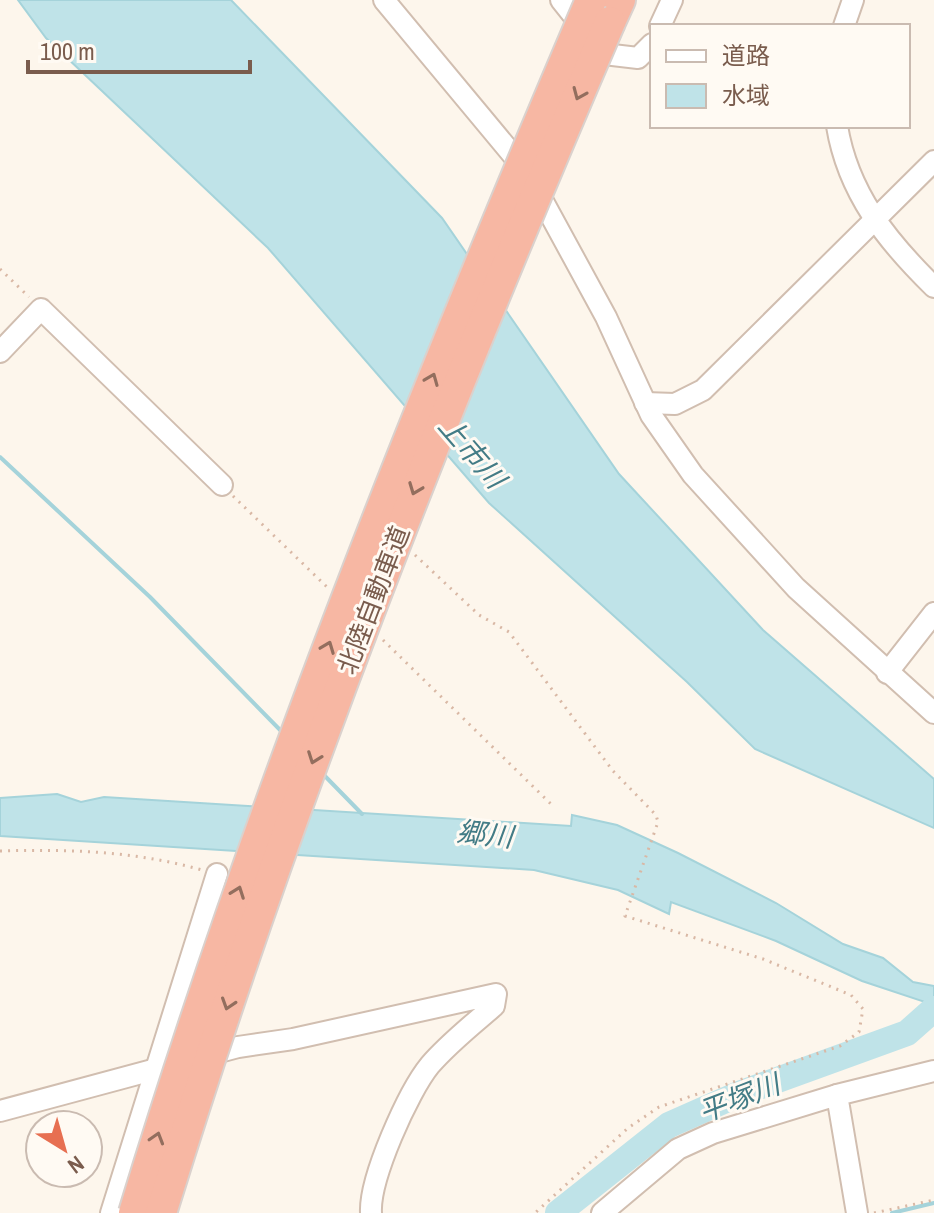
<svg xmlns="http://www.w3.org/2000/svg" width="934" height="1213" viewBox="0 0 934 1213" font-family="'Archivo Narrow','Noto Sans JP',sans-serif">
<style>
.water{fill:#bfe3e8;stroke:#a5d3da;stroke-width:2}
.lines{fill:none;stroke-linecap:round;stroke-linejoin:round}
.stream{stroke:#a5d3da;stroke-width:4}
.river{stroke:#bfe3e8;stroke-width:26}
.minor-casing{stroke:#d1beb0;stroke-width:24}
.highway-casing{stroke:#dad1cd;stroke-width:34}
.path{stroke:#d9b8a5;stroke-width:3;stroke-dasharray:2 6;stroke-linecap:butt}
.minor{stroke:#fff;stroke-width:20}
.highway{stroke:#f7b7a3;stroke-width:30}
.highway-bridge-casing{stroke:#dad1cd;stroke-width:34;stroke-linecap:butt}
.highway-bridge{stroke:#f7b7a3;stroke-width:30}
.oneway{stroke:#936e5e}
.labels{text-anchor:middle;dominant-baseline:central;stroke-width:6;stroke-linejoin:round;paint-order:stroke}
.street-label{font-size:26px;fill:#7a5c4d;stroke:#fffaf3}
.water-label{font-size:28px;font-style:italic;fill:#437c86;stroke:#fffaf3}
</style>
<rect width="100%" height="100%" fill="#fdf6ec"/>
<!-- water -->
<g class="water">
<polygon points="18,0 231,0 442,218 619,474 763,630 934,779 934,828 755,749 687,682 489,503 268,248 46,38"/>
<polygon points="57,794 81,802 104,797 571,826 572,815 617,825 678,853 776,903 843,944 883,958 913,982 934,986 934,1005 862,981 776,941 671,902 669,914 618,890 534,870 0,836 0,798"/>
</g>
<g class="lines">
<!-- stream -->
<g class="stream">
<polyline points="0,457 150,597 284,734"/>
<polyline points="321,772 362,814"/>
<polyline points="892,1213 934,1203"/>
</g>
<!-- river -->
<polyline class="river" points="558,1213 669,1125 739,1094 907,1033 934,1009"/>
<!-- minor casing -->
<g class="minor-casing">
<g id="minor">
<polyline points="384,0 527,172 606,317 651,415 693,475 796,588 934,713"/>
<polyline points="561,0 604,54 638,58 652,44"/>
<polyline points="660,26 672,0"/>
<polyline points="844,26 853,0"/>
<path d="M837,126C848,193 887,241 934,287"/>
<polyline points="0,352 41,309 222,485"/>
<polyline points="645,403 675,404 703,390 934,161"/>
<polyline points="887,673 934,613"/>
<path d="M0,1111L238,1047L293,1039L496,994L494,1006C472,1025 449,1043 430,1065C408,1092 369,1179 371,1213"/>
<polyline points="111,1213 217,874"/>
<polyline points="602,1213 678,1149 713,1133 837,1095"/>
<polyline points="857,1213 837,1095 934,1071"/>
</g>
</g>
<!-- highway casing -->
<g class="highway-casing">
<polyline id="highway" points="610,22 620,0"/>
</g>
<!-- path -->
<g class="path">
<polyline points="0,269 29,297"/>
<polyline points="233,496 328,588"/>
<polyline points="415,555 479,615 509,632 613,771 656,815 658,822 625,916 763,959 851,995 863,1009 859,1032 840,1046 659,1107 628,1128 535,1213"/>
<polyline points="383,640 552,805"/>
<path d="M0,851C69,849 135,851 202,870"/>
<polyline points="874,1213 934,1200"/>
</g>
<!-- minor -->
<use href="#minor" class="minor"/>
<!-- highway -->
<use href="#highway" class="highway"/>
<!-- highway-bridge casing -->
<g class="highway-bridge-casing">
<g id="highway-bridge">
<path d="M134,1213C260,799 421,398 591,0"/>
<path d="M161,1213C286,807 442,412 610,22"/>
</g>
</g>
<!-- highway-bridge -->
<use href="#highway-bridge" class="highway-bridge"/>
</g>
<!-- one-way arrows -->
<defs><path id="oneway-chevron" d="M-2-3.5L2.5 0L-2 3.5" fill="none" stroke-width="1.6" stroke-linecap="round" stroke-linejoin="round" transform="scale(2)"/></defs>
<g class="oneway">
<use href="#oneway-chevron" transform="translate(579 94) rotate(113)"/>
<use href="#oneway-chevron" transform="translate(432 379) rotate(-68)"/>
<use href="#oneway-chevron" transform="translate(415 489) rotate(111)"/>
<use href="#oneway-chevron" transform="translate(328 647) rotate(-69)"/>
<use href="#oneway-chevron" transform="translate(314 758) rotate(110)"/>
<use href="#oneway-chevron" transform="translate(238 892) rotate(-70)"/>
<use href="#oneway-chevron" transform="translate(228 1004) rotate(108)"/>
<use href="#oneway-chevron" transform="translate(157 1138) rotate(-73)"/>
</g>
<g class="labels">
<!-- street labels -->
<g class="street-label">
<text transform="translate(373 600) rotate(-69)">北陸自動車道</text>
</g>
<!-- water labels -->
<g class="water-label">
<text transform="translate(472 452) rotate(49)">上市川</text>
<text transform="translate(485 834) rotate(6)">郷川</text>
<text transform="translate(739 1098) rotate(-21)">平塚川</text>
</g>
</g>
<!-- legend -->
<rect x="650" y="24" width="260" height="104" fill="#fffaf3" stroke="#cabbb1" stroke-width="2"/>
<rect x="666" y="50" width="40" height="12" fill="#ffffff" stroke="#cabbb1" stroke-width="2"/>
<text x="722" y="64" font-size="24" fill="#7a5c4d">道路</text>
<rect x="666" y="84" width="40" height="24" fill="#bfe3e8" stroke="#cabbb1" stroke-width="2"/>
<text x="722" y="104" font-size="24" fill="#7a5c4d">水域</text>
<!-- north arrow -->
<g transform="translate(64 1149) rotate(143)"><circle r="38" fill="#fffaf3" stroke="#cabbb1" stroke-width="2"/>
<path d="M0-6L14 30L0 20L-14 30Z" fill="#e76f51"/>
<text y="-12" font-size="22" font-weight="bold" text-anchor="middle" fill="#7a5c4d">N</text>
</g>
<!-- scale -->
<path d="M28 60v12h222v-12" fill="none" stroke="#7a5c4d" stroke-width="4"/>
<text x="40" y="60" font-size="24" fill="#7a5c4d" stroke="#fffaf3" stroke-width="6" paint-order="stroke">100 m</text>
</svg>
